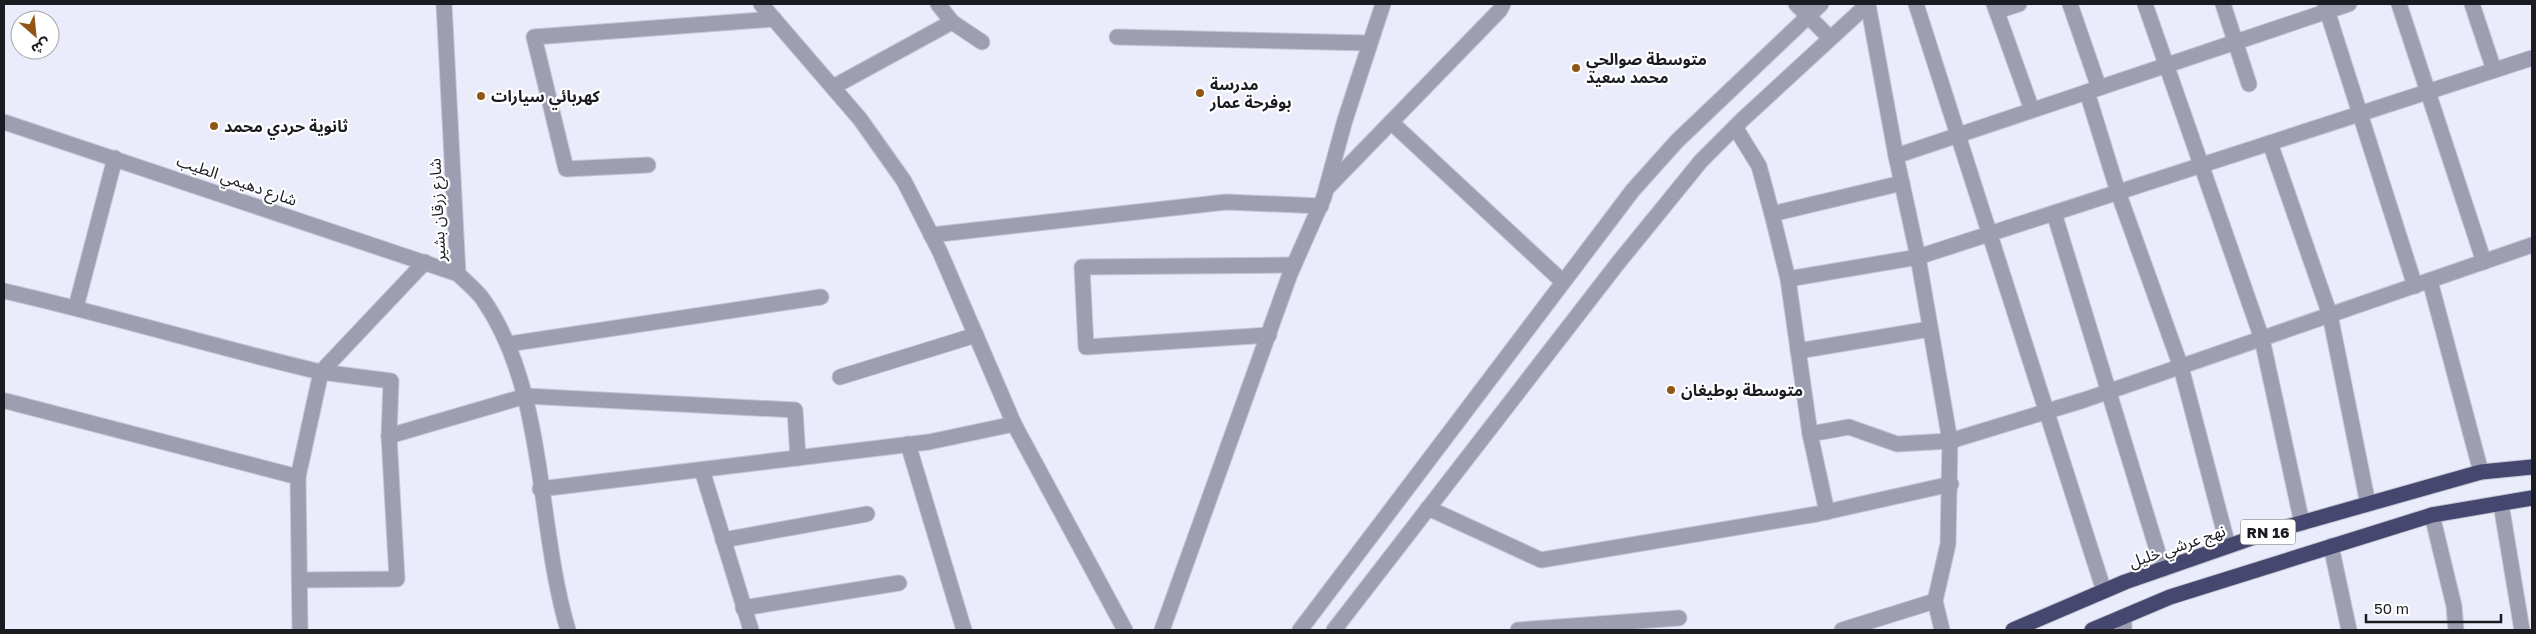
<svg xmlns="http://www.w3.org/2000/svg" width="2536" height="634" viewBox="0 0 2536 634" font-family="'Golos Text','Noto Sans Arabic',sans-serif">
<style>
.lines{fill:none;stroke-linecap:round;stroke-linejoin:round}
.minor-casing{stroke:#c5c6d4;stroke-width:17}
.highway-casing{stroke:#c5c6d4;stroke-width:17}
.minor{stroke:#9d9eb2;stroke-width:15}
.highway{stroke:#46476e;stroke-width:15}
.poi-dot{fill:#915515;stroke:#fff;stroke-width:2}
.labels{text-anchor:middle;dominant-baseline:central;stroke-width:4.5;stroke-linejoin:round;paint-order:stroke}
.shield{fill:#fff;stroke:#5f6064;stroke-width:1}
.shield-label{font-size:15px;font-weight:bold;fill:#1b1c22}
.poi-label{font-size:16px;font-weight:bold;fill:#1b1c22;stroke:#fff;text-anchor:start}
.street-label{font-size:16px;fill:#1b1c22;stroke:#fff}
</style>
<rect width="100%" height="100%" fill="#eaebfb"/>
<g class="lines">
<!-- minor casing -->
<g class="minor-casing">
<g id="minor">
<path d="M444,4L458,274C465,281 475,289 482,298C547,390 536,523 568,630"/>
<polyline points="761,4 860,119 904,181 940,252 1014,424 1125,630"/>
<polyline points="938,4 952,22"/>
<polyline points="1796,4 1830,38"/>
<polyline points="1868,4 1896,156 2349,4"/>
<polyline points="1916,4 2104,591"/>
<polyline points="1994,4 2032,110"/>
<polyline points="2070,4 2099,88"/>
<polyline points="2145,4 2262,339 2302,523"/>
<polyline points="2223,4 2249,84"/>
<polyline points="2325,4 2415,286"/>
<polyline points="2399,4 2484,262"/>
<polyline points="2472,4 2494,70"/>
<polyline points="1997,11 2019,4"/>
<polyline points="1117,37 1369,43"/>
<polyline points="833,87 952,22 982,42"/>
<polyline points="2087,92 2118,192 2181,367 2228,546"/>
<polyline points="4,122 458,274"/>
<polyline points="1391,122 1563,282"/>
<polyline points="1735,127 1759,166 1772,214 1788,279 1810,434 1827,512"/>
<polyline points="2270,143 2330,315 2368,504"/>
<polyline points="1896,156 1918,257 2532,58"/>
<polyline points="648,165 566,169 534,37 774,19"/>
<polyline points="1328,187 1500,10 1503,4"/>
<polyline points="2054,213 2163,569"/>
<polyline points="1772,214 1902,183"/>
<polyline points="931,235 1226,202 1321,206"/>
<polyline points="1788,279 1918,257 1950,441 1948,544 1935,601 1942,630"/>
<polyline points="2430,281 2481,472"/>
<path d="M4,291C110,315 214,347 321,372L425,262"/>
<polyline points="76,307 115,158"/>
<polyline points="1269,335 1086,347 1082,267 1294,265"/>
<polyline points="508,344 821,297"/>
<polyline points="1798,351 1930,329"/>
<polyline points="840,377 976,335"/>
<polyline points="6,401 298,477"/>
<polyline points="1810,434 1849,427 1897,444 1950,441 2084,400 2532,245"/>
<polyline points="389,436 526,396 795,410 798,458"/>
<polyline points="908,444 964,630"/>
<polyline points="702,470 751,630"/>
<polyline points="540,489 929,442 1014,424"/>
<polyline points="2501,504 2522,630"/>
<polyline points="1428,508 1541,560 1817,514 1951,484"/>
<polyline points="2432,515 2454,606 2456,630"/>
<polyline points="723,540 867,514"/>
<polyline points="2331,546 2349,630"/>
<polyline points="300,580 397,579 389,436 391,381 321,372 298,477 300,630"/>
<polyline points="743,608 899,583"/>
<polyline points="2124,618 2124,630"/>
<polyline points="1162,630 1290,274 1324,197 1345,120 1383,4"/>
<polyline points="1300,630 1633,190 1677,141 1821,4"/>
<polyline points="1334,630 1618,263 1701,161 1743,119 1868,4"/>
<polyline points="1518,630 1679,618"/>
<polyline points="1842,630 1935,601"/>
</g>
</g>
<!-- highway casing -->
<g class="highway-casing">
<g id="highway">
<polyline points="2013,630 2125,582 2269,532 2481,472 2532,467"/>
<polyline points="2092,630 2170,597 2432,515 2532,498"/>
</g>
</g>
<!-- minor -->
<use href="#minor" class="minor"/>
<!-- highway -->
<use href="#highway" class="highway"/>
</g>
<!-- markers -->
<g class="poi-dot">
<circle cx="1576" cy="68" r="5"/>
<circle cx="1200" cy="93" r="5"/>
<circle cx="481" cy="96" r="5"/>
<circle cx="214" cy="126" r="5"/>
<circle cx="1671" cy="390" r="5"/>
</g>
<g class="labels">
<!-- shield labels -->
<rect class="shield" x="2240.5" y="519.5" width="55" height="25" rx="4"/>
<g class="shield-label">
<text x="2268" y="532">RN 16</text>
</g>
<!-- poi labels -->
<g class="poi-label">
<text x="1586" y="59">متوسطة صوالحي<tspan x="1586" dy="18">محمد سعيد</tspan></text>
<text x="1210" y="84">مدرسة<tspan x="1210" dy="18">بوفرحة عمار</tspan></text>
<text x="491" y="96">كهربائي سيارات</text>
<text x="224" y="126">ثانوية حردي محمد</text>
<text x="1681" y="390">متوسطة بوطيغان</text>
</g>
<!-- street labels -->
<g class="street-label">
<text transform="translate(237 180) rotate(19)">شارع دهيمي الطيب</text>
<text transform="translate(437 210) rotate(-93)">شارع زرقان بشير</text>
<text transform="translate(2177 546) rotate(-19)">نهج عرشي خليل</text>
</g>
</g>
<!-- border -->
<rect width="2536" height="634" fill="none" stroke="#1b1c22" stroke-width="10"/>
<!-- north arrow -->
<g transform="translate(35 35) rotate(153)"><circle r="24" fill="#ffffff" stroke="#a4a4a7"/>
<path d="M0-4L9 19L0 12L-9 19Z" fill="#915515"/>
<text y="-8" font-size="14" font-weight="bold" text-anchor="middle" fill="#1b1c22">ش</text>
</g>
<!-- scale -->
<path d="M2366 614v8h135v-8" fill="none" stroke="#1b1c22" stroke-width="2.5"/>
<text x="2374" y="614" font-size="15" fill="#1b1c22" stroke="#ffffff" stroke-width="4" paint-order="stroke">50 m</text>
</svg>
